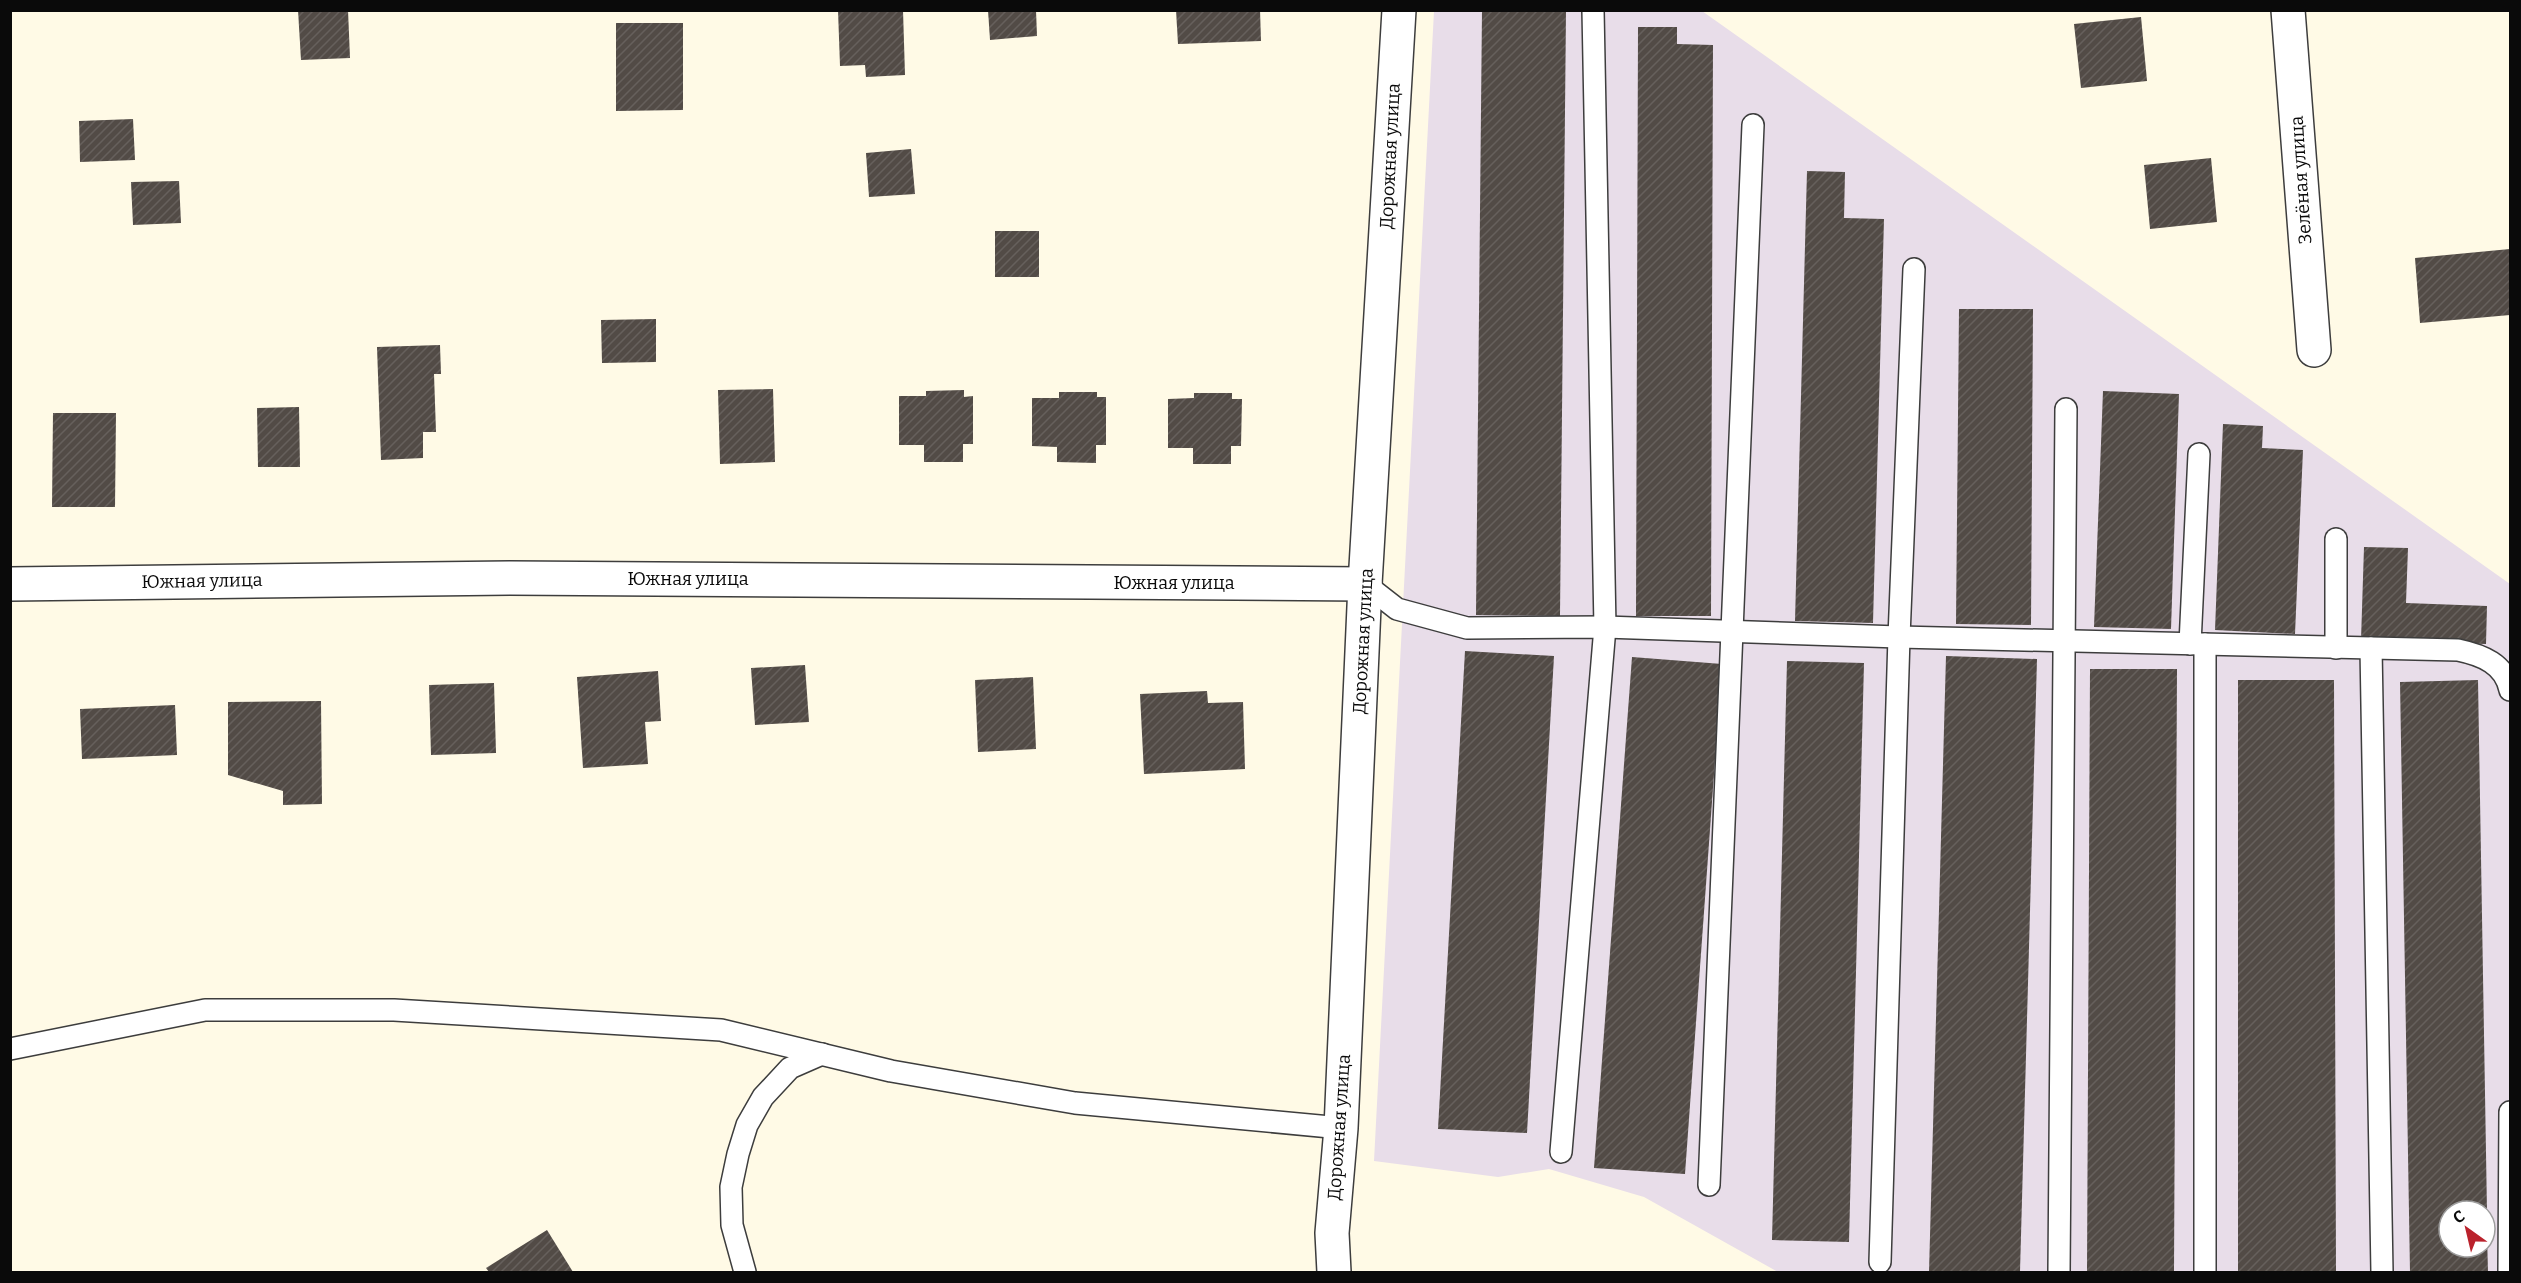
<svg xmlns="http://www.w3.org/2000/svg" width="2521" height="1283" viewBox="0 0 2521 1283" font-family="Bitter,serif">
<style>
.industrial{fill:#e8dde9;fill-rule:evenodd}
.building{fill:url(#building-hatch)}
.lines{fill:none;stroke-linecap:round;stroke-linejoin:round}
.service-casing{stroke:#3d3d3d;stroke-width:24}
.minor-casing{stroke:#3d3d3d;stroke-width:36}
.service{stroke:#fff;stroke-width:21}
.minor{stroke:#fff;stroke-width:33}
.labels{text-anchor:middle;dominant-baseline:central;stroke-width:6;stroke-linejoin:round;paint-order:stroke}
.street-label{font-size:18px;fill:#0a0a0a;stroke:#fff}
</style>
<defs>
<pattern id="building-hatch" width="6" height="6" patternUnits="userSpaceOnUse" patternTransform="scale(1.5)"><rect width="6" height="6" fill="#524b46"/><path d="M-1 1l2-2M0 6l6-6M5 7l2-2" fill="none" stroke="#66605c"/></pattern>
</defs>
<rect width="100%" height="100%" fill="#fffae6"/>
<!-- industrial -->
<path class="industrial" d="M1434,11H1702L2510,584V1272H1778L1644,1197L1549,1169L1498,1177L1374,1161ZM2449,1211H2485V1247H2449Z"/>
<!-- building -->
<g class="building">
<polygon points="298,10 348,10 350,58 301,60"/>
<polygon points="838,10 903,10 905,75 866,77 865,65 840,66"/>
<polygon points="988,10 1036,10 1037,36 990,40"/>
<polygon points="1176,10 1260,10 1261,41 1178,44"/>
<polygon points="1482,10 1566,10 1560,616 1476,615"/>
<polygon points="2141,17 2147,81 2081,88 2074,24"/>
<polygon points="616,23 683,23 683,110 616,111"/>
<polygon points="1638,27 1677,27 1677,44 1713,45 1711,616 1636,616"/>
<polygon points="133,119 135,160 80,162 79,121"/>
<polygon points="911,149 915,194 869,197 866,153"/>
<polygon points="2211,158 2217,222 2150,229 2144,165"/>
<polygon points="1807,171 1845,172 1844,218 1884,219 1873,623 1795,621"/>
<polygon points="179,181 181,223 133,225 131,182"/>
<rect x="995" y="231" width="44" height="46"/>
<polygon points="2510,249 2510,315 2420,323 2415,258"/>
<polygon points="1959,309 2033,309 2031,625 1956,624"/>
<polygon points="656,319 656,362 602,363 601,320"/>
<polygon points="440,345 441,374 434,374 436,432 423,432 423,458 381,460 377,347"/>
<polygon points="773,389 775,462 720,464 718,390"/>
<polygon points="964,390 964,397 973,396 973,444 963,444 963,462 924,462 924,445 899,445 899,396 926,396 926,391"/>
<polygon points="2103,391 2179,394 2171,629 2094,627"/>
<polygon points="1059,392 1097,392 1097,397 1106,397 1106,445 1096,445 1096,463 1057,462 1057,447 1032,446 1032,398 1059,398"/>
<polygon points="1194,393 1232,393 1232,399 1242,399 1241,446 1231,446 1231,464 1193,464 1193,448 1168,448 1168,399 1194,398"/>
<polygon points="299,407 300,467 258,467 257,408"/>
<polygon points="53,413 116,413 115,507 52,507"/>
<polygon points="2223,424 2263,426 2262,448 2303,450 2295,634 2215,630"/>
<polygon points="2364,547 2408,548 2406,603 2487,606 2486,644 2361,640"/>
<polygon points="1465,651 1554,656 1527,1133 1438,1129"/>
<polygon points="1946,656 2037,659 2020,1272 1929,1272"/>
<polygon points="1632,657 1722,664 1685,1174 1594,1168"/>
<polygon points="1787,661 1864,663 1849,1242 1772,1240"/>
<polygon points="805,665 809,722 755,725 751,668"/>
<polygon points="2090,669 2177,669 2174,1272 2087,1272"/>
<polygon points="658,671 661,721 645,722 648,764 583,768 577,677"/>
<polygon points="1033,677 1036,749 978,752 975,680"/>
<polygon points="2238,680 2334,680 2336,1272 2238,1272"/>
<polygon points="2478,680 2487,1211 2449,1211 2449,1247 2485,1247 2485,1235 2487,1235 2488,1272 2410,1272 2400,682"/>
<polygon points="494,683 496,753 431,755 429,685"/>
<polygon points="1207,691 1208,703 1243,702 1245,769 1144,774 1140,694"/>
<polygon points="321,701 322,804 283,805 283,791 228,775 228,702"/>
<polygon points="175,705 177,755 82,759 80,709"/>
<polygon points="547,1230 573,1272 489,1272 486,1268"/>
</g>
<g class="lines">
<!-- service casing -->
<g class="service-casing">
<g id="service">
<polyline points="2336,539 2336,648"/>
<path d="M1365,584L1397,609L1467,628L1605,627L1899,637L2458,650C2482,655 2505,664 2510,690"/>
<polyline points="2190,644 2199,454"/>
<polyline points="2205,644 2205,1272"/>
<polyline points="2371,648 2382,1272"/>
<polyline points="10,1049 205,1010 394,1010 721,1030 891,1071 1075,1103 1341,1128"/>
<polyline points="1561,1152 1605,627 1593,10"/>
<polyline points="1709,1185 1753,125"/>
<polyline points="1880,1262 1899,637 1914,269"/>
<polyline points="745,1272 732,1225 731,1187 738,1154 747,1125 763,1097 790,1068 822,1054"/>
<polyline points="2059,1272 2066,409"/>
<polyline points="2509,1272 2510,1112"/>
</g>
</g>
<!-- minor casing -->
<g class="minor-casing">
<g id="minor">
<polyline points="2288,10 2314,350"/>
<polyline points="10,584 510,578 1365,584"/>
<polyline points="1334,1272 1332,1233 1341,1128 1365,584 1399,10"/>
</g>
</g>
<!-- service -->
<use href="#service" class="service"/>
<!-- minor -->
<use href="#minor" class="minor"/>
</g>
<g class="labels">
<!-- street labels -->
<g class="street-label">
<text transform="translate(1390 156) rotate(-87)">Дорожная улица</text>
<text transform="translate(2301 180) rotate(-94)">Зелёная улица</text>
<text x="688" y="579">Южная улица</text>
<text transform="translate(202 581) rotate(-1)">Южная улица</text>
<text x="1174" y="583">Южная улица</text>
<text transform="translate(1363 641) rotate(-87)">Дорожная улица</text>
<text transform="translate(1339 1127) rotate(-86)">Дорожная улица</text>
</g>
</g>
<!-- border -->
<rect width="2521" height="1283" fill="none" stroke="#0a0a0a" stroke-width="24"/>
<!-- north arrow -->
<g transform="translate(2467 1229) rotate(326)"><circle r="28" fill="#ffffff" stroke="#9d9d9d" stroke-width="1.5"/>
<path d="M0-4.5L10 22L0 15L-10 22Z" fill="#ba222c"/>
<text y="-9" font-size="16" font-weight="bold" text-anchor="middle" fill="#0a0a0a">С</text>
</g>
</svg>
